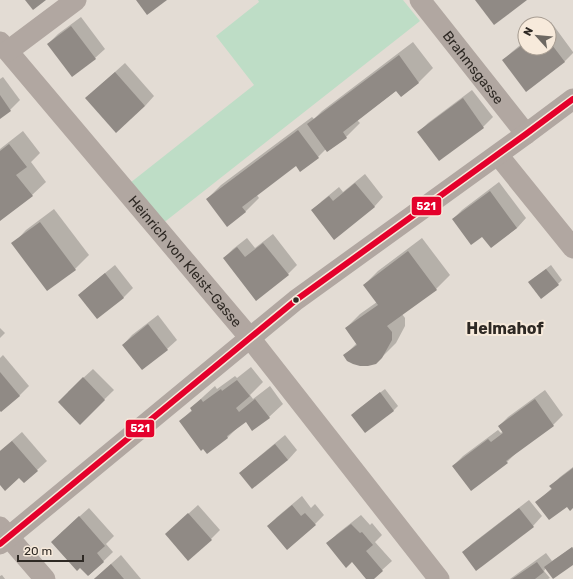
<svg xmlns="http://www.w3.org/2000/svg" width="573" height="579" viewBox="0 0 573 579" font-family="Rubik,sans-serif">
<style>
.green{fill:#beddc6}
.shadow{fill:#0003}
.building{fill:#908a85}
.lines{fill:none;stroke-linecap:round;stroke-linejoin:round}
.street{stroke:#b1a7a1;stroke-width:21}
.bus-1-casing{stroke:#f7eadb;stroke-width:9}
.bus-1{stroke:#e4002b;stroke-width:6}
.bus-dot{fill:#2e2924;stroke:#f7eadb;stroke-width:1.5}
.labels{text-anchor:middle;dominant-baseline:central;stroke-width:4;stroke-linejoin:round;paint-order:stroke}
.street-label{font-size:14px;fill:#2e2924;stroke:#f7eadb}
.quarter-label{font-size:16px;font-weight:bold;fill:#2e2924;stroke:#f7eadb}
.line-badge{stroke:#f7eadb;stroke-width:1.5}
.badge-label{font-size:11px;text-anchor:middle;font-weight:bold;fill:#fff}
</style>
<rect width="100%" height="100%" fill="#e3dcd4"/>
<!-- green -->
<polygon class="green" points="258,0 403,0 420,21 162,224 130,183 254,85 216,36 259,2"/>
<!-- shadow -->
<g class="shadow">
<polygon points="81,17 105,49 95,58 48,44 58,34"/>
<polygon points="551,22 573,52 573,53 564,62 503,60 513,51 525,41 525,48 549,48 549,24 548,24"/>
<polygon points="413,42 433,68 419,82 401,95 397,90 357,120 360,123 346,137 328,151 326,149 318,157 300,170 296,165 256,194 259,198 245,212 207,199 221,185 312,117 314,119 322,111"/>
<polygon points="125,63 154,96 145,106 96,89"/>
<polygon points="3,77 20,100 10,110 0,118 0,79"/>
<polygon points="472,90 493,117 483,127 439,160 419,132 428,123"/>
<polygon points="23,131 40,153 31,162 46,182 32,195 0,220 0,149"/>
<polygon points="365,174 383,197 374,207 312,211 322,201 339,187 343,192"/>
<polygon points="499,182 526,218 517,228 491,247 483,235 453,219 462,210"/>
<polygon points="54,209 89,255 75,269 47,290 13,244 26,230"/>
<polygon points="273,234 297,265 288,274 224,258 233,249 247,238 255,248"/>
<polygon points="422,238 450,275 436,289 402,314 405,318 405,326 396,343 376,363 345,355 357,343 346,328 360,314 377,302 364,285 378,271"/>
<polygon points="115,265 133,288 124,297 97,318 79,295 89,286"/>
<polygon points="551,265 562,280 558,284 534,278"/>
<polygon points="158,315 177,340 167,349 142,369 123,345 132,335"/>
<polygon points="0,328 5,333 0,338"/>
<polygon points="3,355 29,386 19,396 0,410 0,358"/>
<polygon points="251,367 263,382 250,395 253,399 270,386 283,404 269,417 246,420 240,425 228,437 180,421 192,410 191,408 205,395 215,386 217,389 235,376 237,378"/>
<polygon points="93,369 114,390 80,423 68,392"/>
<polygon points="385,389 398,406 394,410 365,432 352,415 357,410"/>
<polygon points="545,390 563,415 553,425 516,452 516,453 507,462 453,466 463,456 498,430 501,433 503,431 499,426 508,417"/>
<polygon points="22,432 47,461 37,470 0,484 0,451"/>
<polygon points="285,435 297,450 288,460 240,473 250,464"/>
<polygon points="573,467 573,507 537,502 552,488 551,486 560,477"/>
<polygon points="302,496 311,508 315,504 324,515 315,524 268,526 277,517"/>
<polygon points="529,500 542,516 533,526 463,552 473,543"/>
<polygon points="198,505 220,530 211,539 176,525"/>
<polygon points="89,508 114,536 106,544 113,552 89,575 61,533"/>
<polygon points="361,515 370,525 372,523 382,535 375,542 392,561 372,579 367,579 352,561 327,544 337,534"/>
<polygon points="573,547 573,563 546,568 544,571 550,578 548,579 510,579 546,553 552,561"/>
<polygon points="121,555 141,579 94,579"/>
<polygon points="2,575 5,579 0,579 0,576"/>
</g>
<!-- building -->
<g class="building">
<polygon points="25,0 46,0 33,10"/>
<polygon points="136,0 167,0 147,15"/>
<polygon points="475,0 527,0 494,25"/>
<polygon points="71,26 96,59 72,77 47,44"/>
<polygon points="549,41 565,62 526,92 502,60 525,43 525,48 549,48"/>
<polygon points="399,55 419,83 401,97 396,91 343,132 347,138 327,152 307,124"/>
<polygon points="115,72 145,106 116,133 85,98"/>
<polygon points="0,95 11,111 0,119"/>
<polygon points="463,98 484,128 439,161 417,132"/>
<polygon points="298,130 319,158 300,172 296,166 242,207 246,212 227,227 206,199"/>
<polygon points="9,144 27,167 16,175 33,196 0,221 0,151"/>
<polygon points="355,183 375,207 334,240 311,210 329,196 333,201"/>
<polygon points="490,191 517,228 491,248 482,237 471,245 452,219"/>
<polygon points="40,222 76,270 47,291 11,243"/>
<polygon points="263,243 289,275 256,301 223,258 237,247 245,257"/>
<polygon points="408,251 437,290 387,326 392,332 392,340 382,358 376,364 368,366 360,366 353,364 347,361 343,355 357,345 345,328 378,305 363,285"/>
<polygon points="546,269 559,285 541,299 528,282"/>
<polygon points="105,273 124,298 97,319 78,295"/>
<polygon points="148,324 168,350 142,370 122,345"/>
<polygon points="0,372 20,396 1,412 0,411"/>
<polygon points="83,377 105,400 80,425 58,402"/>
<polygon points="237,380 250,396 236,408 239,412 255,399 270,418 252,431 246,422 227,436 228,438 207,454 203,449 201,451 179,421 192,411 190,408 201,399 203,402 221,389 222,391"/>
<polygon points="380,392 394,411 365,433 351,415"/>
<polygon points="535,399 554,426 506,461 508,463 471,491 452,466 488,439 491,442 503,433 498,426"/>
<polygon points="12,441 38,471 24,483 19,478 5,491 0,485 0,451"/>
<polygon points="275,444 288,460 252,489 239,473"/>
<polygon points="573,468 573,508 570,511 567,507 549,520 535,502 552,489 549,486"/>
<polygon points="292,505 301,516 305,513 316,525 287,550 267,526"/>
<polygon points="519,508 534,527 476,571 462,552"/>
<polygon points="188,513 212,540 188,561 165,534"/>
<polygon points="79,516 105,546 97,553 104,562 88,576 80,568 77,571 51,542"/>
<polygon points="351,524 360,533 362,532 373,545 366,551 383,571 374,579 366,579 352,562 346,568 326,543"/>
<polygon points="572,547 573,549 573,565 553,579 544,567"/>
<polygon points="537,562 544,572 535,579 512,579"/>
<polygon points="111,564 124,579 94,579"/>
</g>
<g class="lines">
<!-- street -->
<g class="street">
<path id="s1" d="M420,0L526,134"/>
<path id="s2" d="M0,42L250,338L439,579"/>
<polyline points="8,51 76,0"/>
<polyline points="498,155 573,248"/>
<polyline points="0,527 45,579"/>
<polyline points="0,544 296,300 526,134 573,99"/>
</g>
<!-- bus-1 casing -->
<g class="bus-1-casing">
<polyline id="bus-1" points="0,544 296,300 526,134 573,99"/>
</g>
<!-- bus-1 -->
<use href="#bus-1" class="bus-1"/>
</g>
<!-- markers -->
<circle class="bus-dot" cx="296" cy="300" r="3.5"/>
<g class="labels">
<!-- street labels -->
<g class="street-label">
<text stroke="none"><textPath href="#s1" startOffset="86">Brahmsgasse</textPath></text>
<text stroke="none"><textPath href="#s2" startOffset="287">Heinrich von Kleist-Gasse</textPath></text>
</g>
<!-- quarter labels -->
<g class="quarter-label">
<text x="505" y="328">Helmahof</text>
</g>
</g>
<g class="line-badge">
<rect x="411" y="196" width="31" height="20" rx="4" fill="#e4002b"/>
<rect x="125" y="419" width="30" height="19" rx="4" fill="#e4002b"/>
</g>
<g class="badge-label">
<text x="426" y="210">521</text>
<text x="140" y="432">521</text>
</g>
<!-- north arrow -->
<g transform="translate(537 36) rotate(297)"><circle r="19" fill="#f7eadb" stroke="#a79d92"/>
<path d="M0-3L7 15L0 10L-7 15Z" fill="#6d6862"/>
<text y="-6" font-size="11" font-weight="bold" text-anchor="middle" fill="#2e2924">N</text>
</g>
<!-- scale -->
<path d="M18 555v6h65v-6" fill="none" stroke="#2e2924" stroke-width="2"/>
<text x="24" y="555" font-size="12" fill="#2e2924" stroke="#f7eadb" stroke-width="3" paint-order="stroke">20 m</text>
</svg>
